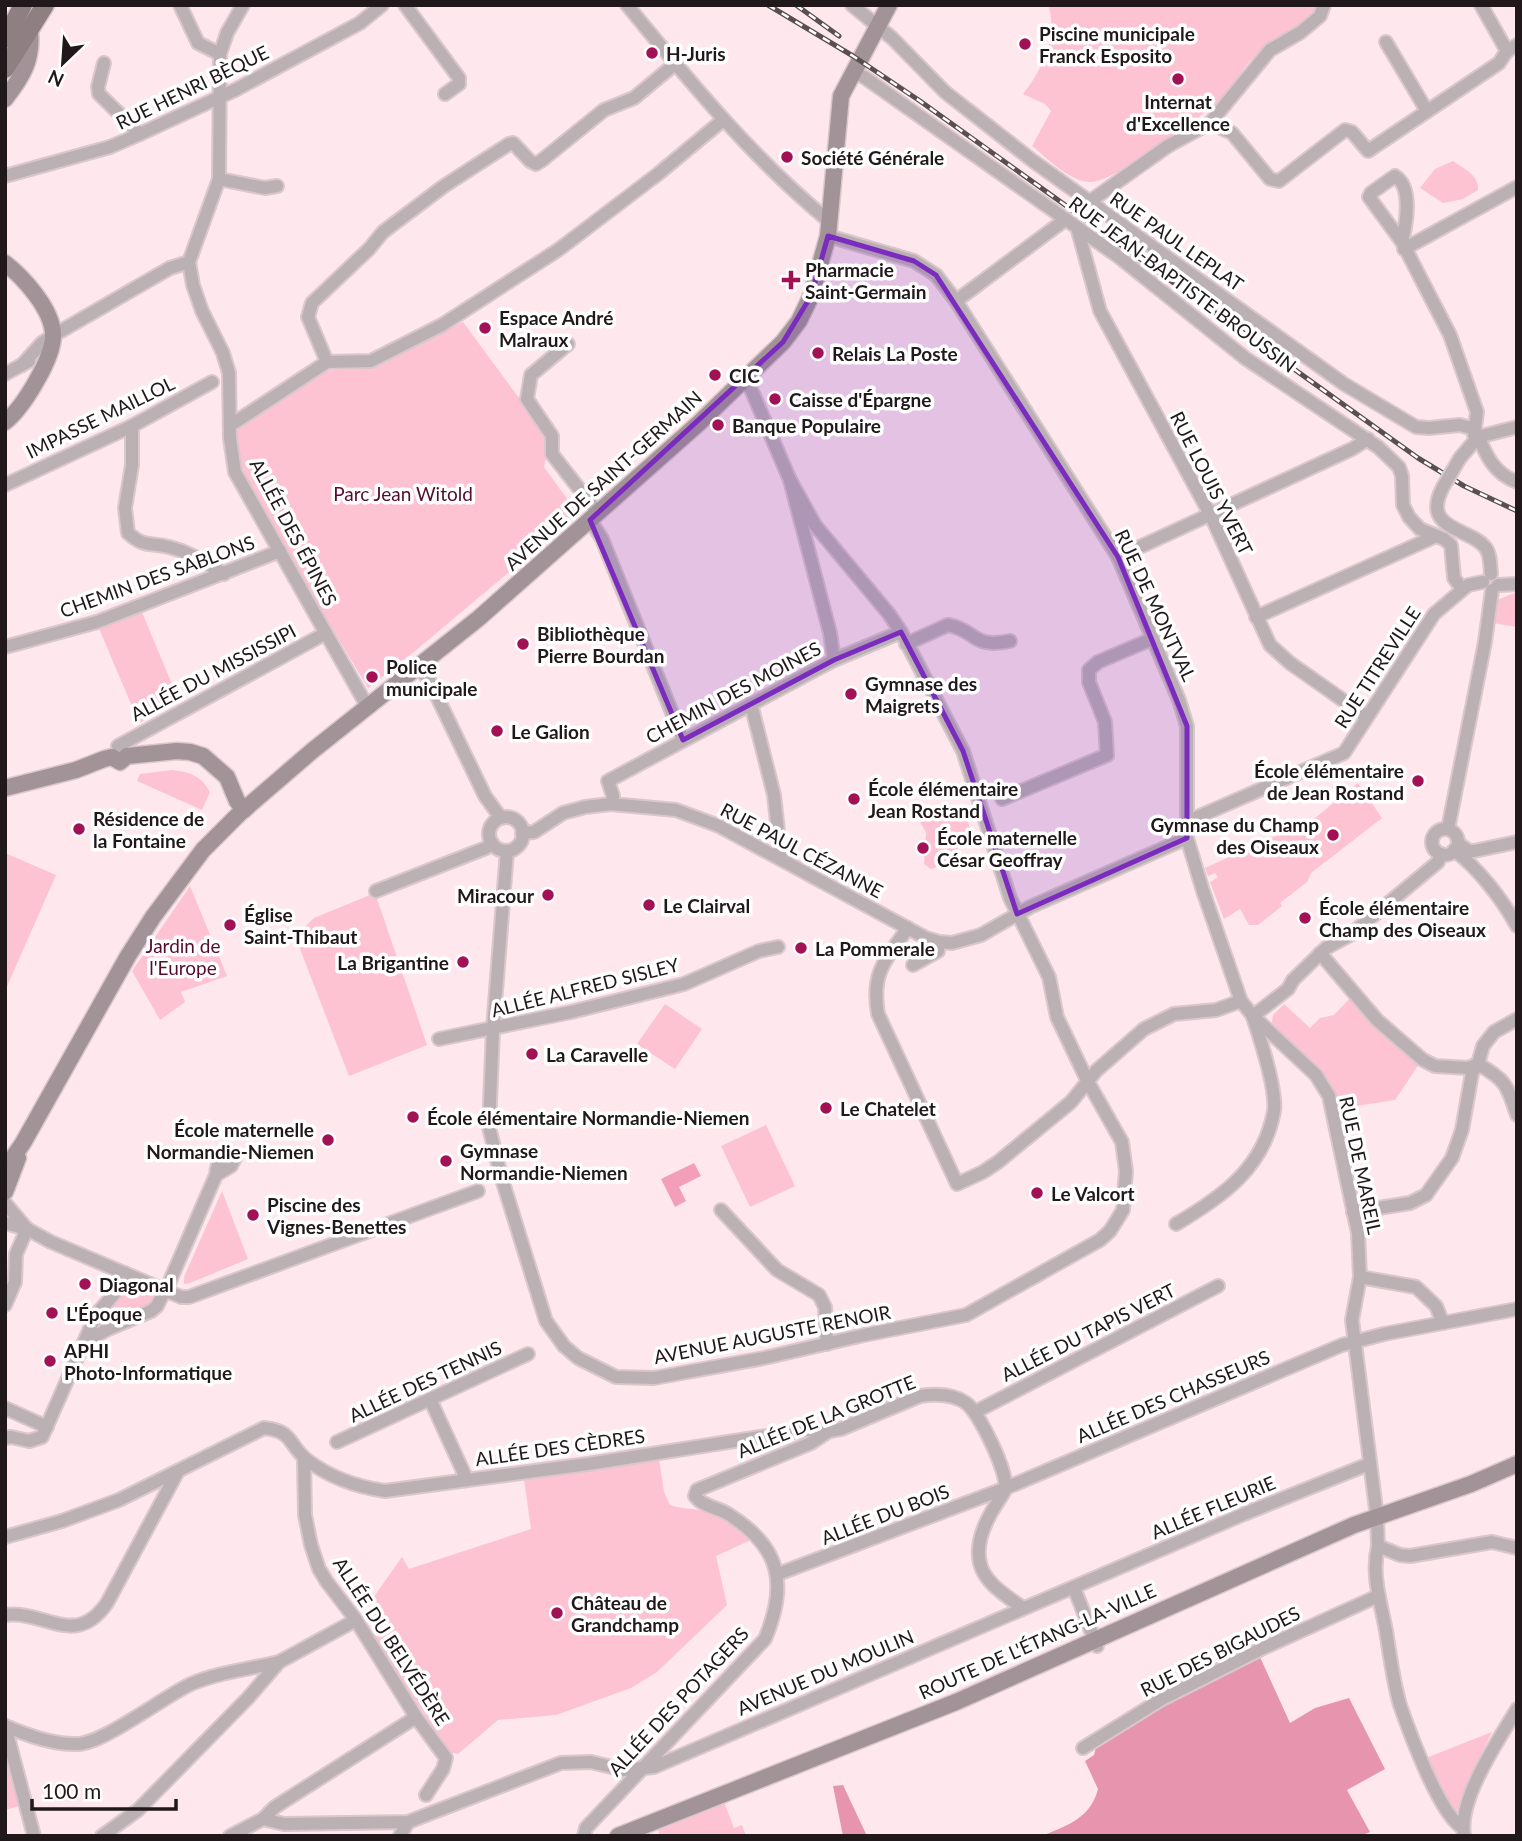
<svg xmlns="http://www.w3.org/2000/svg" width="1522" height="1841" viewBox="0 0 1522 1841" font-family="Lato,sans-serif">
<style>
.green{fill:#fdc3d3}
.forest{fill:#e795ae}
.water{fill:#f39fb8}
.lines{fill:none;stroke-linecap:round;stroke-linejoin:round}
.street-casing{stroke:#dac7cb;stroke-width:16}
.secondary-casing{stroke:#dac7cb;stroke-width:19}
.primary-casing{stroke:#dac7cb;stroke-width:21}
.street{stroke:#bbb1b4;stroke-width:12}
.secondary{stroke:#a19397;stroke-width:16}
.primary{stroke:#8f7e82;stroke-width:18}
.rail-casing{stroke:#594e50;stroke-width:5}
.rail{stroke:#fff;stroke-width:2.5;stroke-dasharray:8;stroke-linecap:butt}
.street-bridge-casing{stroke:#dac7cb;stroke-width:16;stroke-linecap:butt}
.street-bridge{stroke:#bbb1b4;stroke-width:12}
.marked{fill:#7b2cbf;fill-opacity:0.2;stroke:#7b2cbf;stroke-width:5;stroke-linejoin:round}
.poi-dot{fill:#a21156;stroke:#fff;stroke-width:2.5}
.labels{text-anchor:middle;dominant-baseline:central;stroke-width:7;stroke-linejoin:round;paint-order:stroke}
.poi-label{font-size:19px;font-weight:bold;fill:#20181a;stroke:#fff;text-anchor:start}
.street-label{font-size:19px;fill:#20181a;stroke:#fff}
.park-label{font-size:19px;fill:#550c2c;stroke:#fff}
</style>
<rect width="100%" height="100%" fill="#fee8ed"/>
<!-- green -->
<g class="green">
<path d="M1048,5H1317C1308,30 1272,41 1252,59C1242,68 1237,83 1227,93C1208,113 1115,183 1090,182C1069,181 1048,159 1032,146L1051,111L1045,104L1023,94C1042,71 1059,35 1048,5Z"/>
<path d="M1453,161C1464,169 1479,175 1478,190L1463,199L1443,203L1420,188L1435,169Z"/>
<polygon points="463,322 550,440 544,467 578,514 415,651 368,688 238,472 233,431 318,371 369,368"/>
<polygon points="1517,592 1517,627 1493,623 1497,600"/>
<polygon points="141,610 179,701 139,723 98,626"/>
<path d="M172,770C190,772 201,776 210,792L202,810L137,781L140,774Z"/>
<polygon points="1358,783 1382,818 1311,873 1307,882 1280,903 1282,906 1258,925 1249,925 1240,909 1224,919 1210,882 1218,877 1215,873 1208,876 1205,868 1315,818"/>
<path d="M963,807L971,831C961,844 948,865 931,869L924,864L926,832L920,822Z"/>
<polygon points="5,853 56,875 5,991"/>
<polygon points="190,886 227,976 181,992 185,1002 160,1020 132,971"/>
<polygon points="375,893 427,1045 349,1076 295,936 314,918"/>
<polygon points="1352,996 1421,1061 1395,1100 1337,1109 1272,1022 1273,1015 1284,1004 1310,1028 1320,1018 1334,1015"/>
<polygon points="665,1004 702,1029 675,1069 637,1044"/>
<polygon points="766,1125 795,1186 750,1207 721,1146"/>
<polygon points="222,1191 248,1259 190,1283 184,1284 184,1277"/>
<path d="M141,1286L150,1292L153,1297L150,1307L114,1322L107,1320L106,1311C115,1300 126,1289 141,1286Z"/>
<path d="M659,1459L664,1492L670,1505C680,1509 692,1508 703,1511C723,1515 737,1527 751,1540L716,1556L727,1605L657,1672L631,1688L556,1715L498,1720L458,1754L449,1752L372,1634L374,1624L373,1598L402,1557L409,1569L531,1529L524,1479Z"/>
<polygon points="1492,1732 1461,1797 1455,1818 1426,1758"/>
<polygon points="5,1757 19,1806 5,1810"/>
<polygon points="724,1802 734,1828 742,1825 746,1836 660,1836 657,1827"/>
</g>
<!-- forest -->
<g class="forest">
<path d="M1260,1657L1290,1723L1315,1708L1349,1698L1385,1769L1347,1790L1370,1832L1361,1836L1044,1835C1069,1825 1091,1817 1098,1789L1085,1761L1094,1755L1098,1740L1165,1699L1251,1659Z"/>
<polygon points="843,1785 867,1836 843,1836 833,1786"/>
</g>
<!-- water -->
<polygon class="water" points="694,1163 701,1176 679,1187 686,1201 675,1207 661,1179"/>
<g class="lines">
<!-- street casing -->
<g class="street-casing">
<g id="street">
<polyline points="180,5 198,43 220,54"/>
<polyline points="243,5 227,33 220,54 219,179 189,262 193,285 202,311 223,353 229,373 230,438 235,472 367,706"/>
<polyline points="405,5 459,78 459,84 445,94"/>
<path d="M627,5C690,82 753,159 830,222"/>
<path d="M852,5L892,38L945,92L1033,161L1344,384L1416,427L1429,428L1460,425L1475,429C1485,452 1492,473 1517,482"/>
<polyline points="1481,5 1507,51"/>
<polyline points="1386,42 1427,111"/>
<polyline points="104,63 98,87 99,94 140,134"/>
<polyline points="853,72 864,77 1119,257 1245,358 1378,447 1399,467 1402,476 1403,505 1409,517 1420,529 1444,539 1451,545 1454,578 1462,589"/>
<polyline points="1210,123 1232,133 1270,179 1279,181 1345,130 1352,132 1368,151 1499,63 1507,51 1517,45"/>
<polyline points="5,176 110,147 140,134 235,90 360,23 382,5"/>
<polyline points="219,179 265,188 277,186"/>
<polyline points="1089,202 1168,146 1210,123 1270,50 1301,32 1320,16 1324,5"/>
<polyline points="1077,227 1100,311 1211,516 1270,645 1290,663 1367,717"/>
<polyline points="828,236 914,261 936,275 956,301 1118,557 1179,700 1187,726 1187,838 1203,891 1241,1001 1253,1016 1316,1075 1329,1096 1358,1233 1360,1277 1352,1320 1377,1517 1378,1546 1400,1555 1410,1556 1492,1542 1517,1548"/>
<path d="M1402,242C1406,225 1413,187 1395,176L1371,193L1369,197L1402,242L1450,335L1477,412L1474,435"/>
<polyline points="1404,249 1517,187"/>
<polyline points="956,301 1066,219"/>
<polyline points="568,344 531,375 527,399 552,436 552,454 598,513"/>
<polyline points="327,362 308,317 312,303 369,249 383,232 444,186 509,144 513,143 530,161 536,164 541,161 604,110 634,98 675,64"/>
<polyline points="22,365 42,343 54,335 170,268 189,262"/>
<polyline points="5,374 29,361"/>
<polyline points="743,381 751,389 790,480 830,633 834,660"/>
<polyline points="231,425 327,362 371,361 442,325 558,250 658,174 723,120"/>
<path d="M132,426V465L125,508L128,533C145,548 149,542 169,547C189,552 206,563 224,574"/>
<polyline points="1460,458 1478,437 1517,427"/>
<polyline points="5,485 132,426 212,382"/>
<path d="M1443,487C1420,530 1470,528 1485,547C1491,554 1490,566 1491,574"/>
<polyline points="590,520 602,539 683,740"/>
<polyline points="1118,557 1352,449 1368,439"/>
<polyline points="1498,585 1517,584"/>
<polyline points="1256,617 1436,536"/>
<path d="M906,644L948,625C977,630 971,649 1010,641"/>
<polyline points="5,647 97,622 280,551"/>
<polyline points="419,667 429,680 485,796 501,818"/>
<polyline points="751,704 774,795 781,858"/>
<polyline points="118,746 326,633"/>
<polyline points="1002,799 1107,755 1105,722 1089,682 1089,670 1098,662 1152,639"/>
<polyline points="611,804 613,796 608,781 834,660 901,632"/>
<circle cx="506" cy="834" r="17"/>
<polyline points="1186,822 1344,753 1434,614 1468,585 1483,582"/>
<polyline points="1448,829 1485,642 1492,590"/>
<circle cx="1445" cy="842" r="13"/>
<polyline points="522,833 534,832 563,813 585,807 611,804 676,810 719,826 926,938 939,942 952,943 981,935 1030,907 1187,838"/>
<polyline points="1458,843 1469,851 1474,851 1517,842"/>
<path d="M1454,850C1479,869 1502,899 1517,926"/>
<polyline points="507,851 493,1029 489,1127 501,1176 546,1321 564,1346 578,1358 616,1377 654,1378 764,1358 864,1335 966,1315 1100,1240 1110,1231 1123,1210 1126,1171 1122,1142 1088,1082 1057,1017 1049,977 1010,898 963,751 901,632 889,614 815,525 790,480"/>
<polyline points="376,891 486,848 492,843"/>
<path d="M908,928C885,960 871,973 878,1014L957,1184L983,1172L998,1162L1071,1102L1096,1071L1144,1029L1174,1014L1216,1010L1241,1001"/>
<polyline points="1320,953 1377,1020 1423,1060 1435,1066 1468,1068 1478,1064"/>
<polyline points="913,965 938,951 939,942"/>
<polyline points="1253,1016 1288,989 1293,980 1326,948 1350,935 1438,862 1441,854"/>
<polyline points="439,1039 571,1012 684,984 759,951 778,947"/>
<path d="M1478,1064C1506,1080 1507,1085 1517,1115"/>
<polyline points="5,1203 27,1229"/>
<polyline points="721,1210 777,1270 819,1295 825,1307 827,1344"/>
<polyline points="1353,1212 1410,1203 1426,1195 1452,1158 1462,1130 1472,1073 1478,1064 1483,1046 1494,1032 1517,1019"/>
<polyline points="5,1223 27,1229 51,1242 181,1297 189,1297 478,1191"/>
<path d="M1176,1224C1222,1197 1264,1168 1274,1111C1277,1089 1260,1038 1253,1017"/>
<polyline points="1360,1277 1416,1287 1436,1306 1443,1323"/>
<path d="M166,1290L216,1175C216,1167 220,1158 226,1152L234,1154L235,1158L231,1166L216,1175"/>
<polyline points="5,1305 15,1282 16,1254 27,1229"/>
<polyline points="85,1342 108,1329 151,1311 157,1306 165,1290"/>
<polyline points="430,1399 467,1480"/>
<polyline points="5,1408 47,1427"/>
<polyline points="975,1412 1218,1286"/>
<polyline points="5,1438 11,1437 29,1441 42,1437 96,1315 114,1294 125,1273"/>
<polyline points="337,1442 528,1354"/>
<polyline points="304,1458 305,1515 311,1545 319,1569 327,1582 356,1620 416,1717 446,1758 443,1769 426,1795"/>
<path d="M5,1537L62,1521L119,1500L264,1428C294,1431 288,1445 307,1460C329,1477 358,1487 385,1491L588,1464L805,1430L829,1431"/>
<path d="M1378,1546C1371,1575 1381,1603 1386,1631C1390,1655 1393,1681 1400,1705C1409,1731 1440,1816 1463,1828"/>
<polyline points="778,1574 1006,1488 1342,1345 1384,1334 1517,1309"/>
<polyline points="1074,1588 1097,1646"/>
<path d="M5,1615C46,1610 75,1649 107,1603L177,1473"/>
<path d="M5,1726C27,1735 53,1745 78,1744C104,1743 163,1697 191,1684C219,1672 250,1669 279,1662"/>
<polyline points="5,1726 34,1836"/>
<polyline points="1083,1748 1162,1699 1261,1649 1378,1596"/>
<polyline points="263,1819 284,1824 408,1822 561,1763 591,1762 624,1770 654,1767 1244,1514 1369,1464"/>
<path d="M1464,1835C1458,1799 1498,1741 1517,1709"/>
<polyline points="102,1836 138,1810 248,1698 279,1662 356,1620"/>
<polyline points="230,1836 263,1819 275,1807 416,1717"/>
<polyline points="400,1836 408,1822"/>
<path d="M584,1836L586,1828L765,1639C788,1584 781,1547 728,1514C717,1507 703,1507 695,1496L697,1490L811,1443L829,1431L841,1429L920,1396C934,1394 953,1394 966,1403C979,1412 1009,1474 1005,1489C1004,1494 999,1499 997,1503C986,1520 975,1543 980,1563C984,1583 1008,1597 1023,1608"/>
</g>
</g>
<!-- secondary casing -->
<g class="secondary-casing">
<g id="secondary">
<path d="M5,99C22,77 33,60 30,32"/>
<path d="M5,263C24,278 51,308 53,333C55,356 23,408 5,422"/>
<polyline points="5,788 76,770 104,759 112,757 120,762 127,756 177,751 190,752 203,756 227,777 237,801 244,810"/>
<polyline points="5,1169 23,1143 128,956 153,917 203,850 239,814 312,751 479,618 699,423 783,342 799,321 811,296 828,236 841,96 889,5"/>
<polyline points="5,1192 18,1158"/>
<polyline points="618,1836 956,1702 1354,1525 1471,1484 1517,1464"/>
</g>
</g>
<!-- primary casing -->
<g class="primary-casing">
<g id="primary">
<polyline points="5,39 23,5"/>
<polyline points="5,69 45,5"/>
</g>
</g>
<!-- street -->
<use href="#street" class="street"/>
<!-- secondary -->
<use href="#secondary" class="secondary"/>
<!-- primary -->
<use href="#primary" class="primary"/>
<!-- rail casing -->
<g class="rail-casing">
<g id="rail">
<polyline points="768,5 853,56 920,101 1418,458 1464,486 1517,511"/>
<polyline points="796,5 839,36"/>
</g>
</g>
<!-- rail -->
<use href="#rail" class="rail"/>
<!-- street-bridge casing -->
<g class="street-bridge-casing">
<polyline id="street-bridge" points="1443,487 1460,458"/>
</g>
<!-- street-bridge -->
<use href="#street-bridge" class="street-bridge"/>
</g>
<!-- marked area -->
<path class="marked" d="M828,236L914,261L936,275L1118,557L1187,726V838L1017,914L963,751L901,632L834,660L683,740L590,520L783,342L811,296Z"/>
<!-- markers -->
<g class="poi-dot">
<circle cx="1025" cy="44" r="7"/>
<circle cx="652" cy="53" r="7"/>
<circle cx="1178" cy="79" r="7"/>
<circle cx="787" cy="157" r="7"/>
<path d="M787.5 269.5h7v7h7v7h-7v7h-7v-7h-7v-7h7z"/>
<circle cx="485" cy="328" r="7"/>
<circle cx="818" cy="353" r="7"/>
<circle cx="715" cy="375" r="7"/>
<circle cx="775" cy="399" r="7"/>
<circle cx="718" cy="425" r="7"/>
<circle cx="523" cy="644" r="7"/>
<circle cx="372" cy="677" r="7"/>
<circle cx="851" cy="694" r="7"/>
<circle cx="497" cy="731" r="7"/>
<circle cx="1418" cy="781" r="7"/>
<circle cx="854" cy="799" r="7"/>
<circle cx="79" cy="829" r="7"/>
<circle cx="1333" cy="835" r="7"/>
<circle cx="923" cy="848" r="7"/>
<circle cx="548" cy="895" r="7"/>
<circle cx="649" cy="905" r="7"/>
<circle cx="1305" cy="918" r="7"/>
<circle cx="230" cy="925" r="7"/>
<circle cx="801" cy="948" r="7"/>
<circle cx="463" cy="962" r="7"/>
<circle cx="532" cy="1054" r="7"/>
<circle cx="826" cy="1108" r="7"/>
<circle cx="413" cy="1117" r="7"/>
<circle cx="328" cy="1140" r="7"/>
<circle cx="446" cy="1161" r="7"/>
<circle cx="1037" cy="1193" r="7"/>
<circle cx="253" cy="1215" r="7"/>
<circle cx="85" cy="1284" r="7"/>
<circle cx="52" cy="1313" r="7"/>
<circle cx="50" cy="1361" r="7"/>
<circle cx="557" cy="1613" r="7"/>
</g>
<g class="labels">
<!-- poi labels -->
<g class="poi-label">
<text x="1039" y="33">Piscine municipale<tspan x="1039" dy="22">Franck Esposito</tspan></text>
<text x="666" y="53">H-Juris</text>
<text x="1178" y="101" text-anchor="middle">Internat<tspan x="1178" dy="22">d'Excellence</tspan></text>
<text x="801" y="157">Société Générale</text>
<text x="805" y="269">Pharmacie<tspan x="805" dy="22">Saint-Germain</tspan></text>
<text x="499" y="317">Espace André<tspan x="499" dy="22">Malraux</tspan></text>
<text x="832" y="353">Relais La Poste</text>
<text x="729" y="375">CIC</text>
<text x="789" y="399">Caisse d'Épargne</text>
<text x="732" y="425">Banque Populaire</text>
<text x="537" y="633">Bibliothèque<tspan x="537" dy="22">Pierre Bourdan</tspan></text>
<text x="386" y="666">Police<tspan x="386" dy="22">municipale</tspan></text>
<text x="865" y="683">Gymnase des<tspan x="865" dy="22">Maigrets</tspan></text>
<text x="511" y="731">Le Galion</text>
<text x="1404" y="770" text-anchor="end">École élémentaire<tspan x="1404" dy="22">de Jean Rostand</tspan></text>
<text x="868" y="788">École élémentaire<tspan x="868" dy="22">Jean Rostand</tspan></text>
<text x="93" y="818">Résidence de<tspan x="93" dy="22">la Fontaine</tspan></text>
<text x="1319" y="824" text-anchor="end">Gymnase du Champ<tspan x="1319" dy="22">des Oiseaux</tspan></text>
<text x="937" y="837">École maternelle<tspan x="937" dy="22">César Geoffray</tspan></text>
<text x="534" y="895" text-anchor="end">Miracour</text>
<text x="663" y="905">Le Clairval</text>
<text x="1319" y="907">École élémentaire<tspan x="1319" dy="22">Champ des Oiseaux</tspan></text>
<text x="244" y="914">Église<tspan x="244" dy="22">Saint-Thibaut</tspan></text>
<text x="815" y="948">La Pommerale</text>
<text x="449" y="962" text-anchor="end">La Brigantine</text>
<text x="546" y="1054">La Caravelle</text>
<text x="840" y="1108">Le Chatelet</text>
<text x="427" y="1117">École élémentaire Normandie-Niemen</text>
<text x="314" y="1129" text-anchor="end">École maternelle<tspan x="314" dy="22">Normandie-Niemen</tspan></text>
<text x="460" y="1150">Gymnase<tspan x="460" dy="22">Normandie-Niemen</tspan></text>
<text x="1051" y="1193">Le Valcort</text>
<text x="267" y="1204">Piscine des<tspan x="267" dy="22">Vignes-Benettes</tspan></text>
<text x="99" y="1284">Diagonal</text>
<text x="66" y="1313">L'Époque</text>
<text x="64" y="1350">APHI<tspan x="64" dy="22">Photo-Informatique</tspan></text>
<text x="571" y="1602">Château de<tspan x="571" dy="22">Grandchamp</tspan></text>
</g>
<!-- street labels -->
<g class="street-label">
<text transform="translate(192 87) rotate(-26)">RUE HENRI BÈQUE</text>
<text transform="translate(1177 241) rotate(35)">RUE PAUL LEPLAT</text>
<text transform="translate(1183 284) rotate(37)">RUE JEAN-BAPTISTE BROUSSIN</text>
<text transform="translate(100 417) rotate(-26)">IMPASSE MAILLOL</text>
<text transform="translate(603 480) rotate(-42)">AVENUE DE SAINT-GERMAIN</text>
<text transform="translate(1212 483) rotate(63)">RUE LOUIS YVERT</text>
<text transform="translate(294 532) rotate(62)">ALLÉE DES ÉPINES</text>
<text transform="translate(157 576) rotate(-20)">CHEMIN DES SABLONS</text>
<text transform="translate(1156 605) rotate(65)">RUE DE MONTVAL</text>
<text transform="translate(1377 667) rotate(-57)">RUE TITREVILLE</text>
<text transform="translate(213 672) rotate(-28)">ALLÉE DU MISSISSIPI</text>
<text transform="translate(733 692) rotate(-28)">CHEMIN DES MOINES</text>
<text transform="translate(802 850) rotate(28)">RUE PAUL CÉZANNE</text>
<text transform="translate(585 987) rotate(-14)">ALLÉE ALFRED SISLEY</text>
<text transform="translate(1361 1165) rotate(78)">RUE DE MAREIL</text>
<text transform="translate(1088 1332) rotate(-27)">ALLÉE DU TAPIS VERT</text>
<text transform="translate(772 1334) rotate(-11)">AVENUE AUGUSTE RENOIR</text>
<text transform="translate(425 1381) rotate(-25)">ALLÉE DES TENNIS</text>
<text transform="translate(1173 1396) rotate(-23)">ALLÉE DES CHASSEURS</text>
<text transform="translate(826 1416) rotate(-22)">ALLÉE DE LA GROTTE</text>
<text transform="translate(560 1447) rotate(-8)">ALLÉE DES CÈDRES</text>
<text transform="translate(1213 1507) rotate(-23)">ALLÉE FLEURIE</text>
<text transform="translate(885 1514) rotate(-21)">ALLÉE DU BOIS</text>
<text transform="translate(392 1641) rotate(57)">ALLÉE DU BELVÉDÈRE</text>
<text transform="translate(1037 1641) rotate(-24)">ROUTE DE L'ÉTANG-LA-VILLE</text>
<text transform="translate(1220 1651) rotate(-27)">RUE DES BIGAUDES</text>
<text transform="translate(825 1672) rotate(-23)">AVENUE DU MOULIN</text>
<text transform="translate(678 1701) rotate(-47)">ALLÉE DES POTAGERS</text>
</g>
<!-- park labels -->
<g class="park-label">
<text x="403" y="493">Parc Jean Witold</text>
<text x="183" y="945">Jardin de<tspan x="183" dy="22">l'Europe</tspan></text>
</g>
</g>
<!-- border -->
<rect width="1522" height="1841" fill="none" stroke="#20181a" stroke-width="14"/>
<!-- north arrow -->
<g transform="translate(63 63) rotate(205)" stroke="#ffffff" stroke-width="5" paint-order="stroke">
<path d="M0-5L12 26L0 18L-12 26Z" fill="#20181a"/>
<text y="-10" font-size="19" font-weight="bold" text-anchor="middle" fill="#20181a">N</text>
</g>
<!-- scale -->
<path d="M32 1799v10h144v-10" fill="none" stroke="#20181a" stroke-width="3.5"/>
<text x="42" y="1799" font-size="21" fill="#20181a" stroke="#ffffff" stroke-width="5" paint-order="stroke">100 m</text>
</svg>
